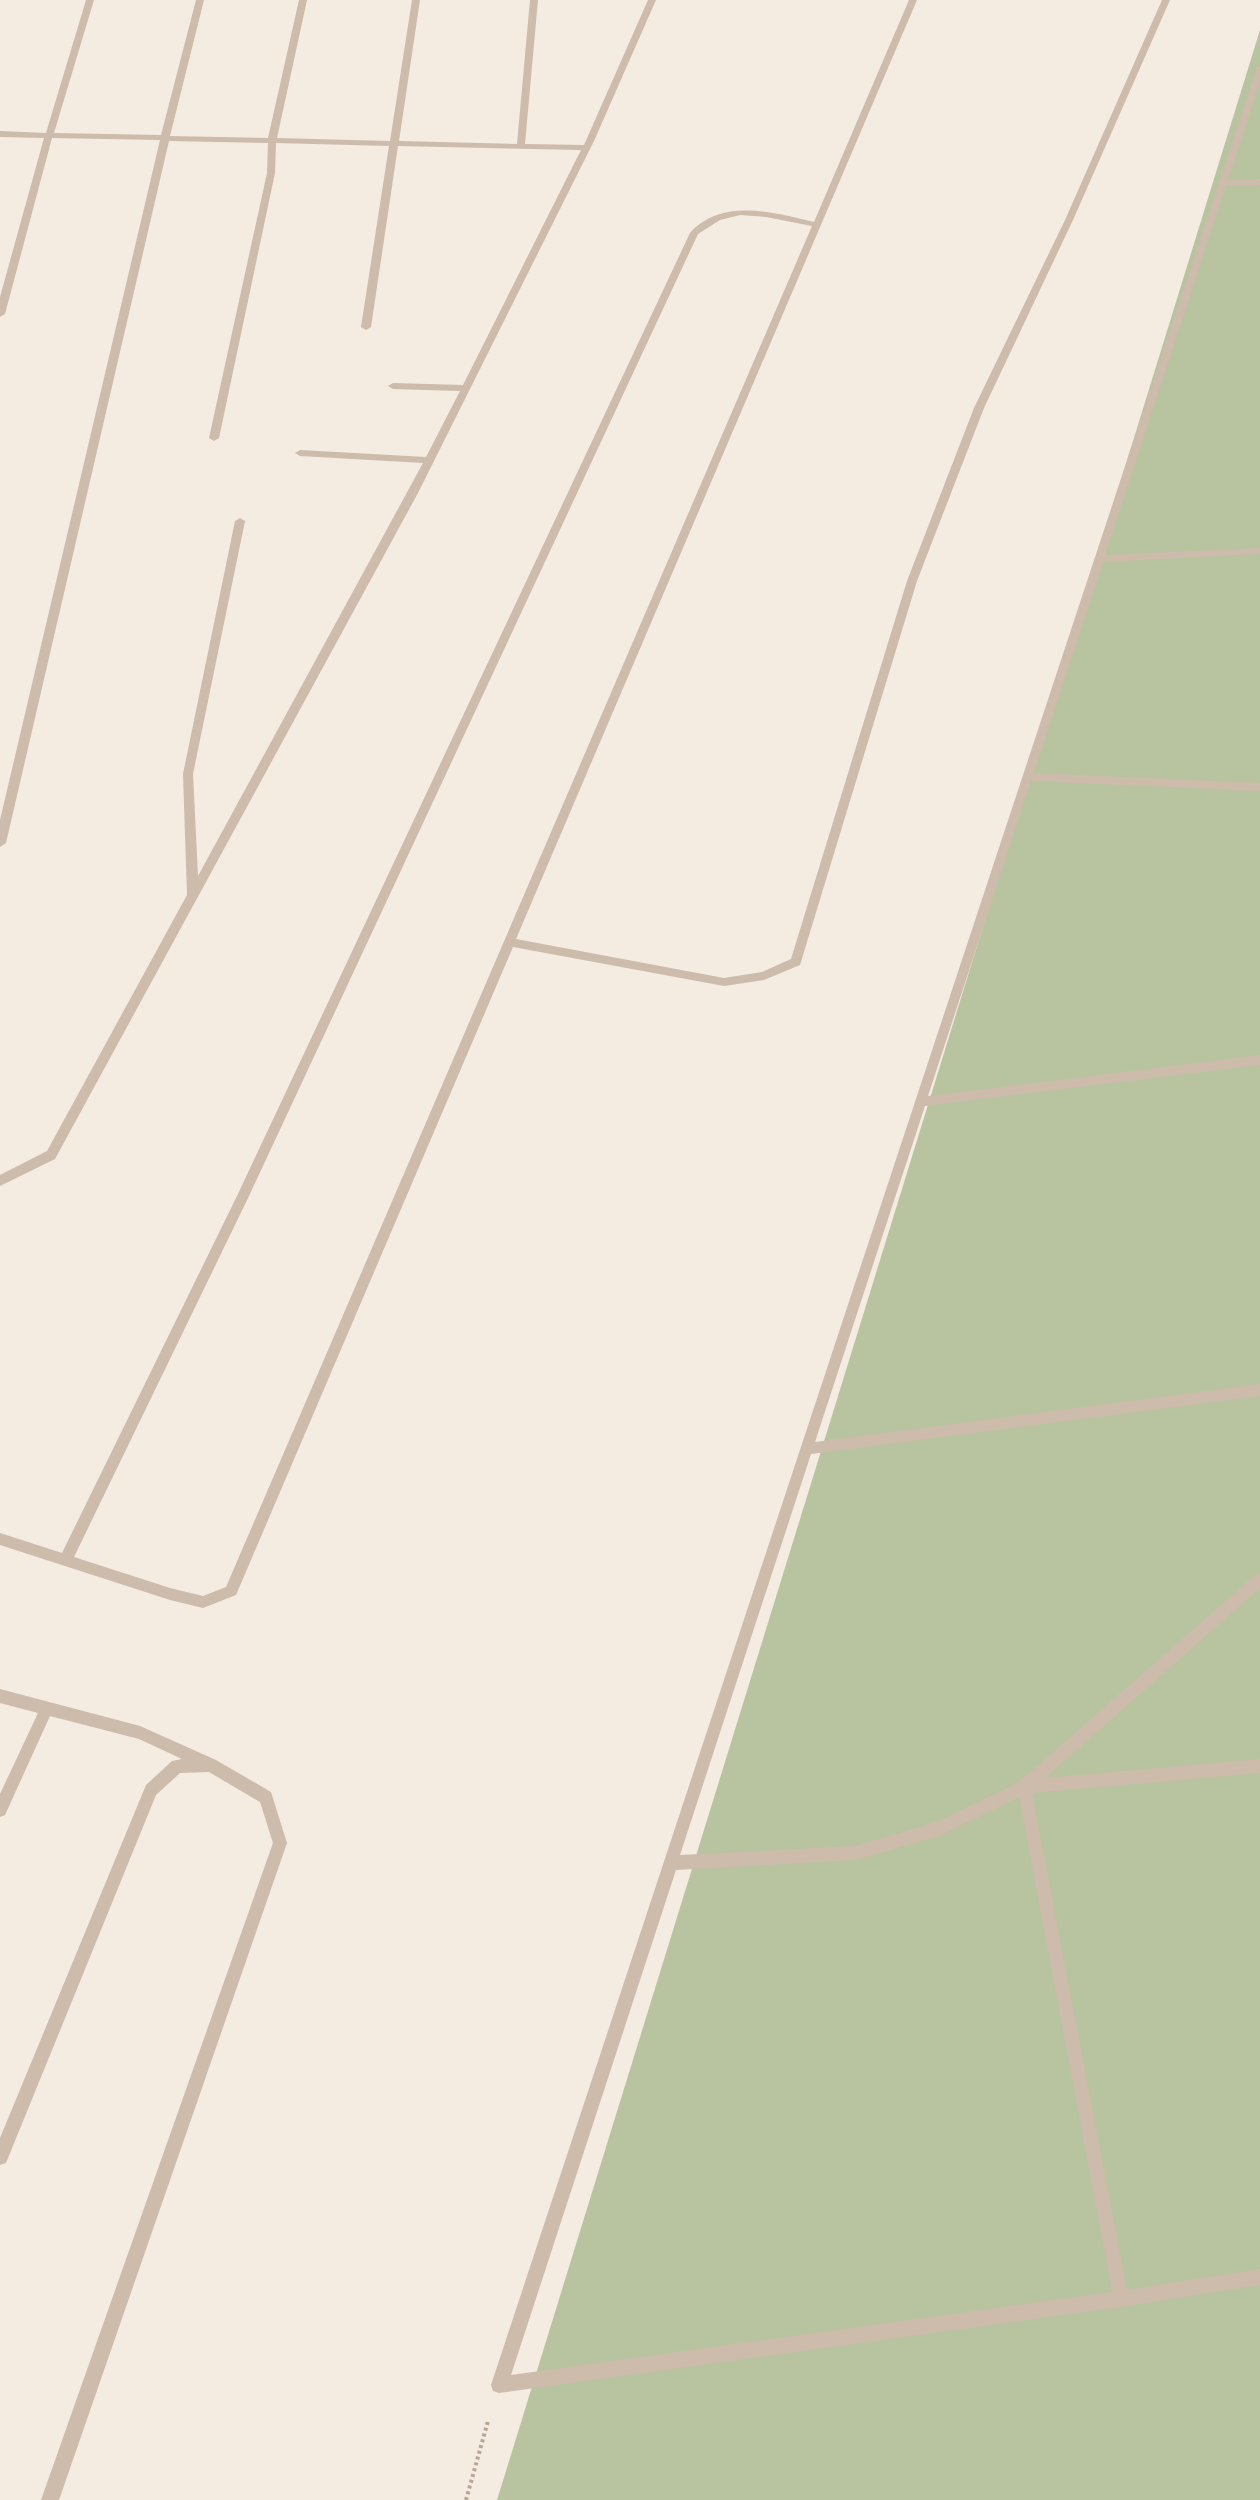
<svg xmlns="http://www.w3.org/2000/svg" width="1260" height="2500" viewBox="0 0 1260 2500" font-family="Inter,sans-serif">
<style>
.green{fill:#b8c4a0}
.lines{fill:none;stroke-linecap:round;stroke-linejoin:round}
.path{stroke:#b9a596;stroke-width:4;stroke-dasharray:3 3;stroke-linecap:butt}
.service{fill:#cdbbac;fill-rule:evenodd}
</style>
<rect width="100%" height="100%" fill="#f4ebe1"/>
<!-- green -->
<polygon class="green" points="1260,30 1260,2500 497,2500"/>
<g class="lines">
<!-- path -->
<polyline class="path" points="466,2500 488,2421"/>
<!-- service -->
<g class="service">
<polygon points="86,0 94,0 54,133 161,135 196,0 204,0 170,136 268,138 299,0 307,0 277,138 390,141 412,0 420,0 399,141 517,144 530,0 538,0 525,144 584,145 648,0 656,0 594,141 418,493 55,1159 0,1186 0,1175 47,1151 187,895 183,774 235,521 240,518 245,521 193,774 198,876 423,463 300,456 295,453 300,450 426,457 460,391 393,389 388,386 393,383 463,385 581,150 398,146 371,327 366,330 361,327 389,146 276,143 275,173 219,438 214,441 209,438 267,173 268,143 169,141 6,843 0,847 0,820 160,140 52,138 5,314 0,317 0,297 44,138 0,137 0,131 46,133"/>
<path d="M909,0H917L516,939L724,978L762,972L791,959L907,581L974,408L1065,220L1162,0H1170L1073,220L984,408L917,581L800,965L764,980L724,986L513,947L236,1595L203,1608L170,1600L0,1545V1533L62,1553L237,1196L690,233C722,198 773,212 814,222ZM740,215L766,217L812,226L226,1587L203,1596L170,1588L74,1557L249,1196L698,234L720,220Z"/>
<path d="M1257,67H1260V82L1228,180L1260,179V185L1226,186L1105,555L1260,548V554L1103,562L1034,773L1260,783V791L1031,781L928,1096L1260,1055V1065L925,1106L815,1442L1260,1384V1396L811,1454L680,1855L855,1846L937,1822L1019,1782L1255,1575L1260,1573V1588L1045,1778L1260,1759V1773L1032,1793L1127,2290L1260,2269V2285L1121,2307L499,2393L493,2391L491,2385ZM1019,1797L1112,2292L511,2375L676,1870L855,1860L939,1836Z"/>
<polygon points="0,1689 140,1726 216,1760 271,1792 287,1843 59,2500 41,2500 273,1843 260,1802 209,1772 180,1773 156,1795 6,2163 0,2165 0,2138 146,1785 172,1761 182,1759 139,1739 50,1716 5,1815 0,1817 0,1794 38,1713 0,1703"/>
</g>
</g>
</svg>
